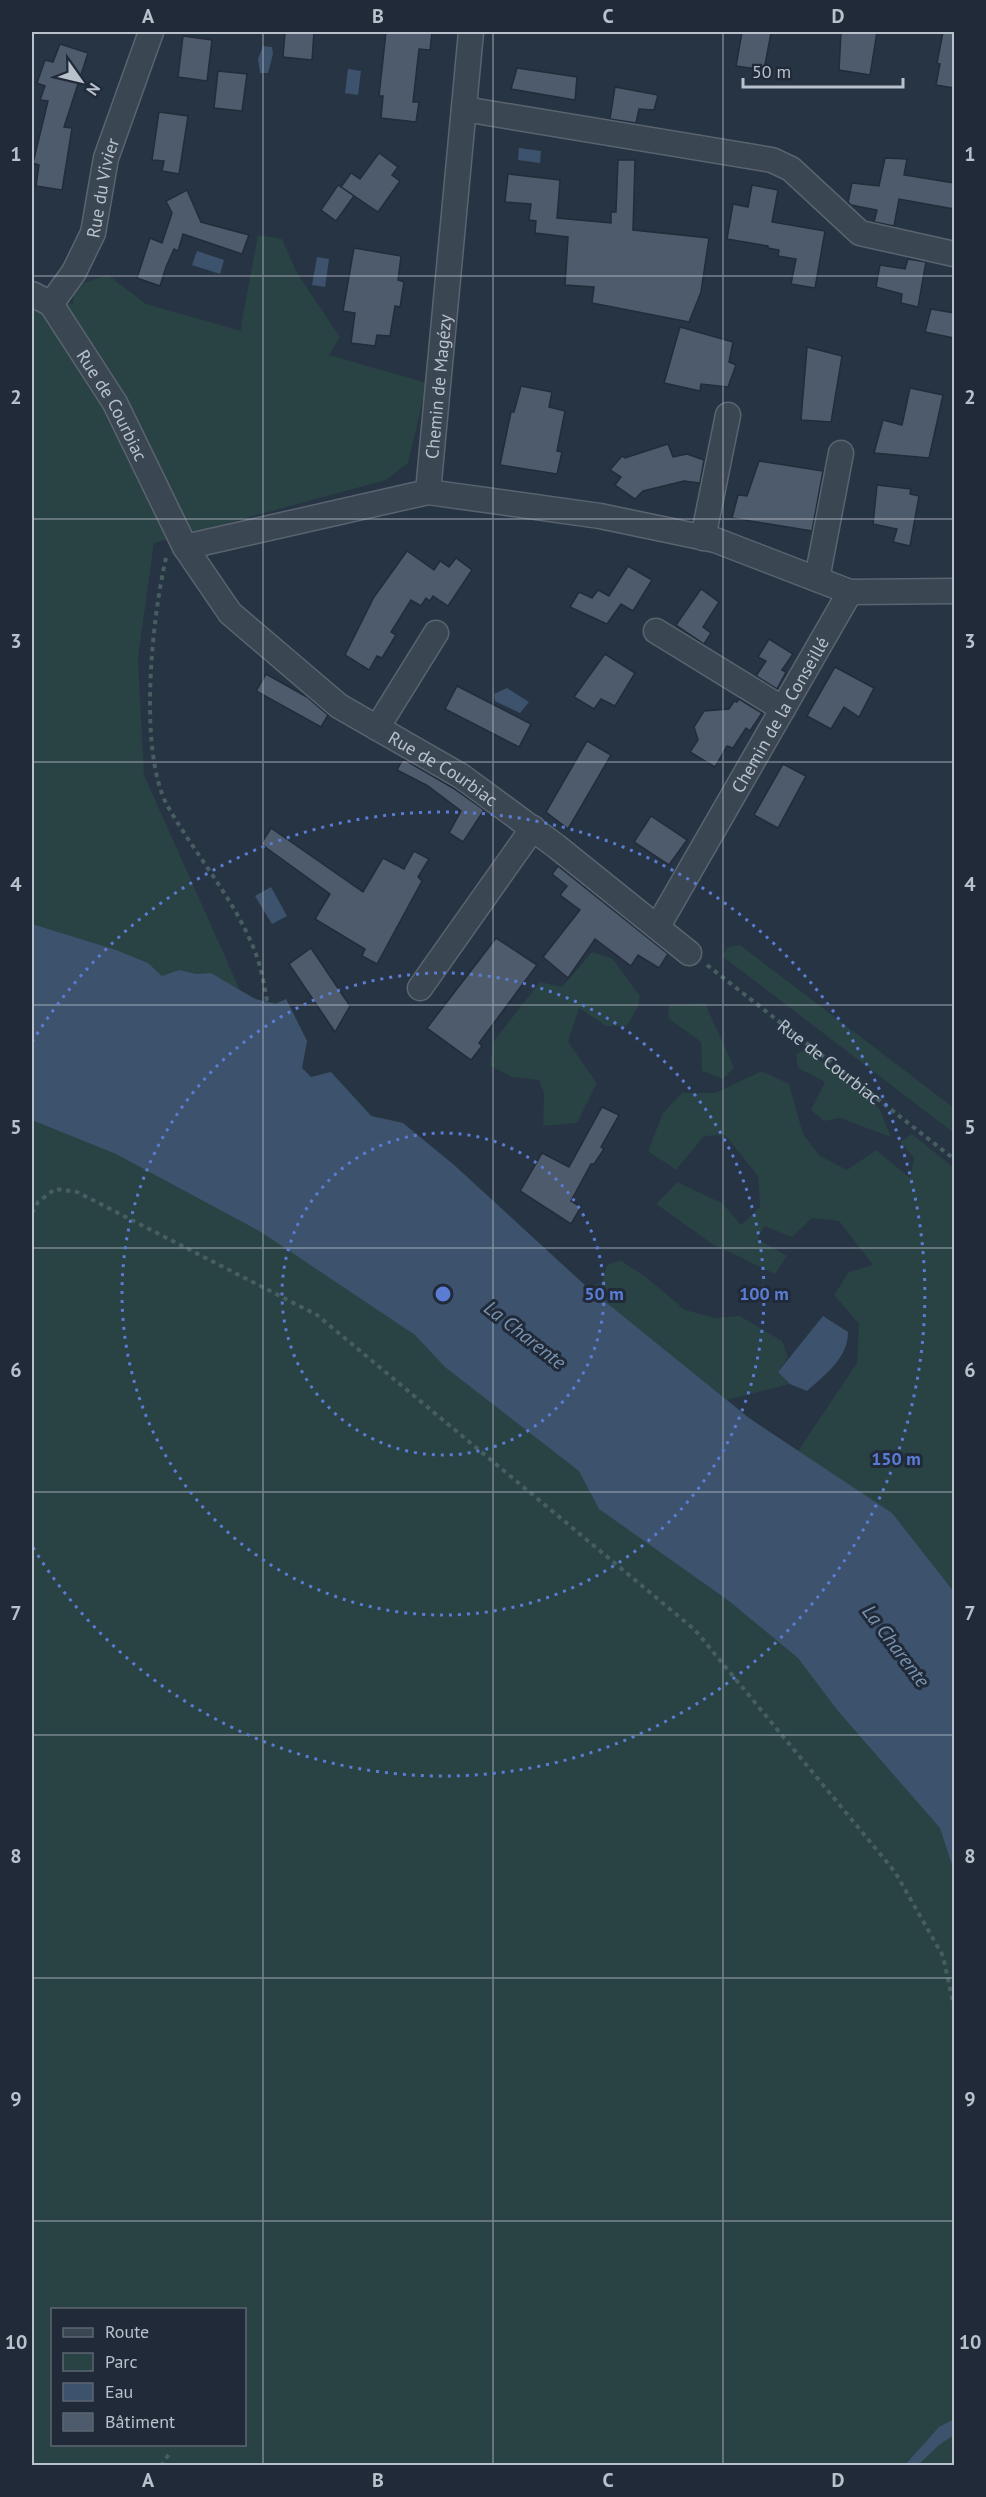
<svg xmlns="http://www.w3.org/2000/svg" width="986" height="2497" viewBox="0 0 986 2497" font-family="'PT Sans',sans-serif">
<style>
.green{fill:#294244;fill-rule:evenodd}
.water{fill:#3d526c}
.building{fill:#4e5b6c;stroke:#222c3a;stroke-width:1.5}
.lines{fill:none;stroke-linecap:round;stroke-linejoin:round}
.minor-casing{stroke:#5a6470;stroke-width:27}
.path{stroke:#475e60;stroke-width:4;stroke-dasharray:4.5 4.5;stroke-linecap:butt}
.minor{stroke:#3b4653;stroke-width:24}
.grid{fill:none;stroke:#b9c1cc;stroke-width:1.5;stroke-opacity:0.55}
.ring{fill:none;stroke:#5b7cd3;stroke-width:3;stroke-dasharray:3 6}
.labels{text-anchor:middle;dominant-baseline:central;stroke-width:6;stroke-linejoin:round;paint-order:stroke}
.street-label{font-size:18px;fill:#b9c1cc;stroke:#202a38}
.water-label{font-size:20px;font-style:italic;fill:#7992af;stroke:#202a38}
.centre{fill:#5b7cd3;stroke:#202a38;stroke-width:3}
.ring-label{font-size:18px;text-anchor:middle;font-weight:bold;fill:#5b7cd3;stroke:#202a38;stroke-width:6;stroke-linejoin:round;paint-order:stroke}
.neatline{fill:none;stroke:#b9c1cc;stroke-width:2}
.grid-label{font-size:20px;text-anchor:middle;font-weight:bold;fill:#b9c1cc}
</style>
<rect width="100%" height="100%" fill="#273443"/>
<!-- green -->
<g class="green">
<path d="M258,235L282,239L297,273L340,337L329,355L427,383L408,463L386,480L154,543L138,658L144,775L240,990C255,999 270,1007 286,999L307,1041L302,1068L311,1077L331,1072L372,1116L403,1123L454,1165L587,1287L602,1283L607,1265L620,1260L646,1277L685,1310L716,1318L740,1316L782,1341L788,1357L778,1372L790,1384L727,1400L749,1418L798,1451L857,1363L859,1324L834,1295L849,1272L873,1265L839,1221L812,1218L792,1237L764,1226L758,1239L787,1256L775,1274L712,1244L656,1204L677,1182L722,1203L741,1225L760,1207L758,1176L725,1135L704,1136L676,1170L648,1151L663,1113L682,1093H715L762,1071L789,1084L803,1134L820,1156L847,1170L876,1150L910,1178L914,1158L900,1142L912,1134L954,1168V2465H32V294L51,304H73L74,286L108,275L146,304L242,331L241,325ZM52,2310H244V2444H52Z"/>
<polygon points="740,945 954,1108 954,1133 722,956 728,947"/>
<polygon points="592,952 612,958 640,996 637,1009 627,1026 606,1026 579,1008 568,1042 597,1083 577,1123 543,1126 544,1094 539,1080 513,1077 490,1066 493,1042 540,982 562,987"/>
<polygon points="705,1003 734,1068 723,1079 702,1071 701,1042 668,1018 669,1005"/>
<polygon points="806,1049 879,1108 891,1137 840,1118 824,1121 811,1110 825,1082 798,1068 796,1054"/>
</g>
<!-- water -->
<g class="water">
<polygon points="263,46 272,47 273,54 268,73 260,73 258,59"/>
<polygon points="348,69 361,71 358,95 345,93"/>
<polygon points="519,148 541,151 540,163 518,160"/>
<polygon points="197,251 224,260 220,274 192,265"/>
<polygon points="317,257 329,259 325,287 312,285"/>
<polygon points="507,688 529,702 520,713 495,701 494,694"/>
<polygon points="271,887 287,916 272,924 255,896"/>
<polygon points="32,924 116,950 148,963 162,976 179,970 196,974 211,973 255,999 276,1004 286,999 307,1041 302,1068 311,1077 331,1072 371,1116 403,1123 454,1165 587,1287 749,1418 892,1513 954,1592 954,1871 940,1828 838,1711 798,1658 729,1601 599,1509 579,1471 445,1367 415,1335 261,1232 116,1154 32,1120"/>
<path d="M823,1316L848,1332C848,1358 826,1374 807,1391L790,1384L778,1372Z"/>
<polygon points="954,2419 954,2435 939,2445 918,2465 905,2465 939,2427"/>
</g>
<!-- building -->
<g class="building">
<polygon points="285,32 314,32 312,60 283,57"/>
<polygon points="386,32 432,32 430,50 419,49 413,102 419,102 416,122 381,118 383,96 379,96"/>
<polygon points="742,32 771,33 764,70 736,66"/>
<polygon points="841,32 877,32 870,75 839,70"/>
<polygon points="943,32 954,32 954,88 936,85 940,64 937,63"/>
<polygon points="183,36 212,40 207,81 178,77"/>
<polygon points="60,44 88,53 64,127 72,128 62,190 36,186 39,165 33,163 48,101 40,100 45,86 37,83 45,60 53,62"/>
<polygon points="517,68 577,77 575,100 511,89"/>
<polygon points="218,71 247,74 242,111 214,108"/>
<polygon points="615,87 658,95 654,110 639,109 636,123 610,119"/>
<polygon points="159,112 188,116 179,174 162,171 164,161 152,160"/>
<polygon points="379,153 398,167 392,175 400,181 378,212 341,187 351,173 360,179"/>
<polygon points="885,158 907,159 904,175 954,183 954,209 899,199 894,226 874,222 877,210 851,205 848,202 852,183 879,186"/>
<polygon points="618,160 635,160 633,230 709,238 701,292 689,322 592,303 594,287 565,285 568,237 535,233 536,221 529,220 531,204 505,202 508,174 560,180 557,218 611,223 611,212 616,212"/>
<polygon points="338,185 354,196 336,221 321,210"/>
<polygon points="752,185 778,190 772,222 825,231 815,288 791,284 796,259 778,256 779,250 768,248 768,246 727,239 733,204 748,207"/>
<polygon points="187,190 201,222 249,235 242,254 183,234 178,251 174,249 166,267 160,286 137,278 150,238 162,243 172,213 166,201"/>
<polygon points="354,248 401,256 398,280 404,282 400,307 395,306 390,336 377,335 375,346 351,343 355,313 343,311"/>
<polygon points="908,259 926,262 918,307 901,303 902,294 876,287 880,265 905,269"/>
<polygon points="931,309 954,313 954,338 925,332"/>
<polygon points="680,327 733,342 729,362 736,365 728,387 701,384 700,391 664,383"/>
<polygon points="807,347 842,356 831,422 801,420"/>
<polygon points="521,386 552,392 549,407 565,411 557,451 562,452 557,474 500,465 511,412 514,412"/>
<polygon points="910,388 943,395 929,458 874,453 883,420 902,425"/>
<polygon points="668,444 673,457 687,454 704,460 700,483 684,481 643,491 635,499 615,485 621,477 610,470 622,456 625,458"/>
<polygon points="759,461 823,471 812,531 732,518 738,495 747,496"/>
<polygon points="877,485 911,489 910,494 919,496 910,546 893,542 897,529 873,524"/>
<polygon points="407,551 434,570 440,561 449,567 456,558 472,570 448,606 433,596 430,601 426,598 421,606 411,600 391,632 396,635 382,658 377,656 369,670 345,655 374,597"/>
<polygon points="628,566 652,580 633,611 621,604 607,624 570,607 579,592 592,598 598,590 609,596"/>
<polygon points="701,589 719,602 703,627 711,633 704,644 676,625"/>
<polygon points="769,639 793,654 782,670 786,672 777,689 756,676 766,661 758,657"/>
<polygon points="605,654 635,673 615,706 601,699 594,709 574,697"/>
<polygon points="835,667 874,688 859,717 844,707 831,729 807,716"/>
<polygon points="266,674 307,697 328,715 321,727 256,691"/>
<polygon points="457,686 531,724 519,747 445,709"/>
<polygon points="739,699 762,713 750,731 746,728 733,748 727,746 715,767 690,752 698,740 694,727 704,711 729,709 734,701 737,702"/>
<polygon points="587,741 611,755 568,829 546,812"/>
<polygon points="403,759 453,788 484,810 463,842 449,833 461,811 428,786 397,770"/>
<polygon points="783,764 806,776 778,828 754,815"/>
<polygon points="651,816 687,840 669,865 634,842"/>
<polygon points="271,828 363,892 383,858 404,869 414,851 429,859 418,877 422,881 377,964 362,956 365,949 315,919 330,894 261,844"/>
<polygon points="558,866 668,954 659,968 638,955 631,966 595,939 568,978 543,957 580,910 560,895 567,886 552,874"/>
<polygon points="496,938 537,965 479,1043 482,1046 471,1060 427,1028"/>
<polygon points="311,948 350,1006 335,1032 289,964"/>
<polygon points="602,1107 619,1115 601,1147 604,1149 594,1164 591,1164 571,1201 581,1207 571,1224 520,1191 542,1153 569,1167"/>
</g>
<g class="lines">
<!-- minor casing -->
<g class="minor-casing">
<g id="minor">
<polyline points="464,109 772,160 791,169 860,233 954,254"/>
<path id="s2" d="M32,294L51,304L115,403L185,547L230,613L339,706L461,776L556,846L689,953"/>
<path id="s3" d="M51,304L74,272L93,233L106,158L151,32"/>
<path id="s4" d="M428,492L471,32"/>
<polyline points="703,538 728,415"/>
<polyline points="185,547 428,492 600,516 715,540 850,592 954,591"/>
<polyline points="817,579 841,453"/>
<polyline points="656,631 783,709"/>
<polyline points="377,728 436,633"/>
<path id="s5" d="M658,926L850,592"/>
<polyline points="420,988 533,828"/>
</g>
</g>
<!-- path -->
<g class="path">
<path d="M166,558C152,618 138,750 167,805C194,853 233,897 254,949C261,966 264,983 267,1001"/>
<path id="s1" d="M707,965L954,1159"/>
<polyline points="32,1213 38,1202 55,1189 77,1192 317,1315 695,1630 895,1872 943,1956 954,2007"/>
<polyline points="161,2466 171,2451"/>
</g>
<!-- minor -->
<use href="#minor" class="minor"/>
</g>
<!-- grid -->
<path class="grid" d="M263,32V2466M493,32V2466M723,32V2466M32,276H954M32,519H954M32,762H954M32,1005H954M32,1248H954M32,1492H954M32,1735H954M32,1978H954M32,2221H954"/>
<!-- distance rings -->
<g class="ring">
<circle cx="443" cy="1294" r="161"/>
<circle cx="443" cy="1294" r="321"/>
<path d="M32 1042A482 482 0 1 1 32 1546"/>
</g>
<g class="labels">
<!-- street labels -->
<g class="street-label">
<text stroke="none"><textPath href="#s3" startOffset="129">Rue du Vivier</textPath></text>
<text stroke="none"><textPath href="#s4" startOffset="106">Chemin de Magézy</textPath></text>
<text stroke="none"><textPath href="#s2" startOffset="140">Rue de Courbiac</textPath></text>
<text stroke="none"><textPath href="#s5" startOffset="244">Chemin de la Conseillé</textPath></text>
<text stroke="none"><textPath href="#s2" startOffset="644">Rue de Courbiac</textPath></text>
<text stroke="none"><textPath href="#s1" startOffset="156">Rue de Courbiac</textPath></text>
</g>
<!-- water labels -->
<g class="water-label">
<text transform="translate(525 1335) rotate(38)">La Charente</text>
<text transform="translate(896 1646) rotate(53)">La Charente</text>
</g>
</g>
<circle cx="443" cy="1294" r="9" class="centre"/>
<g class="ring-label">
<text x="604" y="1300">50 m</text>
<text x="764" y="1300">100 m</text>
<text x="896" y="1465">150 m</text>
</g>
<!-- border -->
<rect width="986" height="2497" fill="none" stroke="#202a38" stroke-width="66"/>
<!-- legend -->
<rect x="51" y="2308" width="195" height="138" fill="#202a38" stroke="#5d6673" stroke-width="1.5"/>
<rect x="63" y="2328" width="30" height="9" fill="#3b4653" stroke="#5d6673" stroke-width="1.5"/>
<text x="105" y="2338" font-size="18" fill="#b9c1cc">Route</text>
<rect x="63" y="2353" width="30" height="18" fill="#294244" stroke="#5d6673" stroke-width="1.5"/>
<text x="105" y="2368" font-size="18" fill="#b9c1cc">Parc</text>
<rect x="63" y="2383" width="30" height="18" fill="#3d526c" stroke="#5d6673" stroke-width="1.5"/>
<text x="105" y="2398" font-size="18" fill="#b9c1cc">Eau</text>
<rect x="63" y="2413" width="30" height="18" fill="#4e5b6c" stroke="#5d6673" stroke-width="1.5"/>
<text x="105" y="2428" font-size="18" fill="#b9c1cc">Bâtiment</text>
<!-- north arrow -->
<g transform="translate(81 81) rotate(124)" stroke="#202a38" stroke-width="4.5" paint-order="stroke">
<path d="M0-4.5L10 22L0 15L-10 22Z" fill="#b9c1cc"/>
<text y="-9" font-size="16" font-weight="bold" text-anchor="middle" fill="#b9c1cc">N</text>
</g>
<!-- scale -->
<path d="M743 78v9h160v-9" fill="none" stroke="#b9c1cc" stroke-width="3"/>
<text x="752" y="78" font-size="18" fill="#b9c1cc" stroke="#202a38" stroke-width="4.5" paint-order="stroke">50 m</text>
<rect x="33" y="33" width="920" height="2431" class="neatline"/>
<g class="grid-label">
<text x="148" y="23">A</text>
<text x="378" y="23">B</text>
<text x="608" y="23">C</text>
<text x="838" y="23">D</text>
<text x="16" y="161">1</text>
<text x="970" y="161">1</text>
<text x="16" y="404">2</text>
<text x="970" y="404">2</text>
<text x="16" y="648">3</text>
<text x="970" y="648">3</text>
<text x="16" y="891">4</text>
<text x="970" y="891">4</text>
<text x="16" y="1134">5</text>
<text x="970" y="1134">5</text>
<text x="16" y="1377">6</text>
<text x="970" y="1377">6</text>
<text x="16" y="1620">7</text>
<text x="970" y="1620">7</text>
<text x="16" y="1863">8</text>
<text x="970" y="1863">8</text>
<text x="16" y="2106">9</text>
<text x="970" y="2106">9</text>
<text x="16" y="2349">10</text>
<text x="970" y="2349">10</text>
<text x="148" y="2487">A</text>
<text x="378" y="2487">B</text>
<text x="608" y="2487">C</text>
<text x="838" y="2487">D</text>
</g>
</svg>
